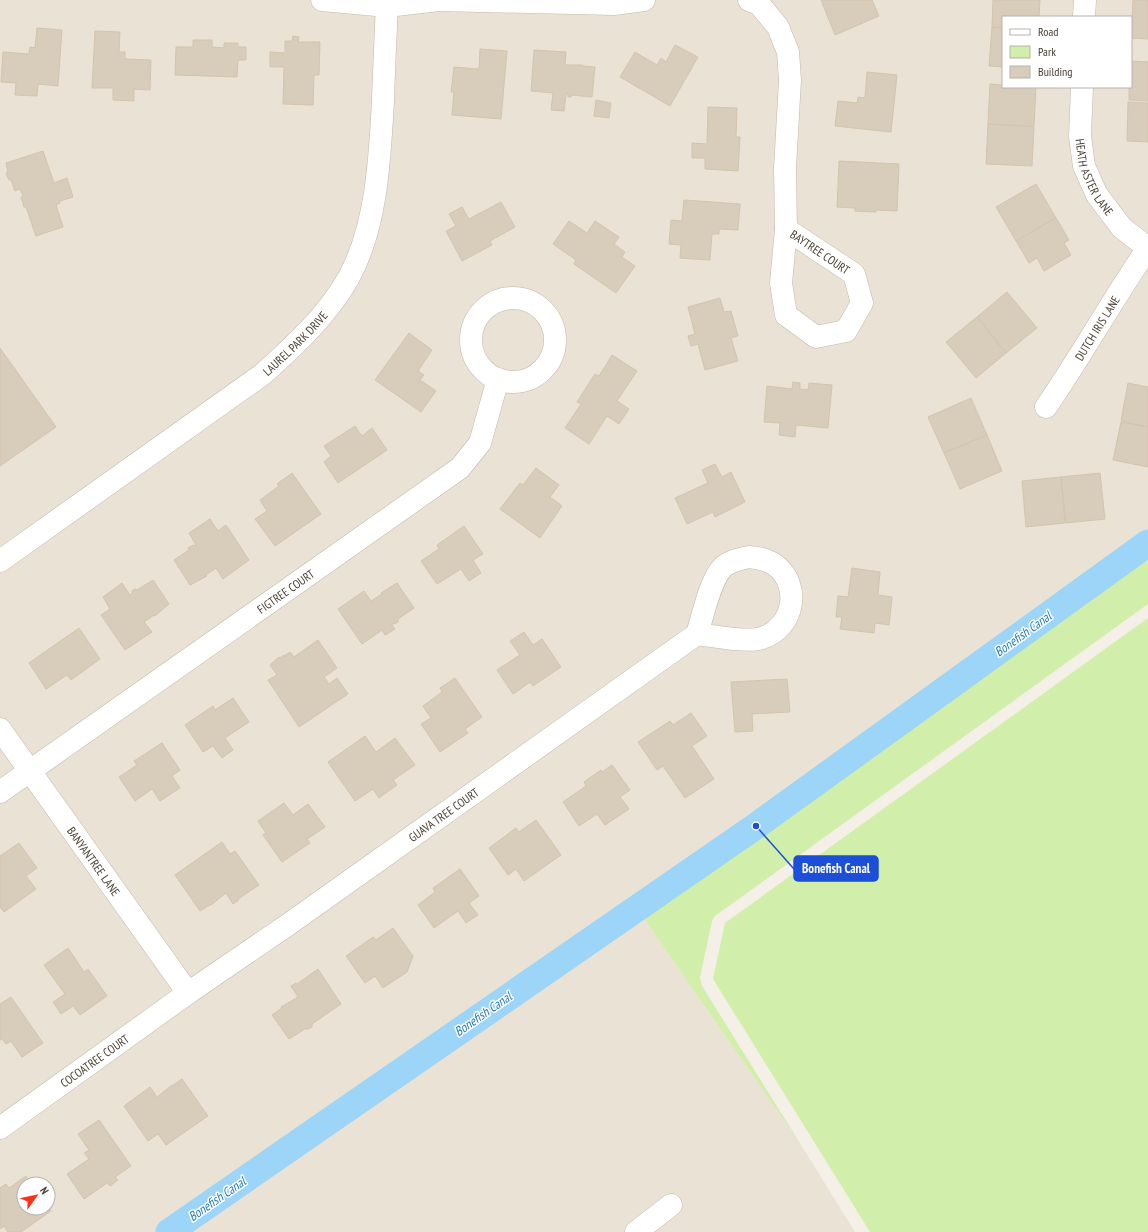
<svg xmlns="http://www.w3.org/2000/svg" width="1148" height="1232" viewBox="0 0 1148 1232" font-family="'PT Sans Narrow',sans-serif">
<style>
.residential{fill:#eae2d4;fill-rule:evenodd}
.green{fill:#d1eeab}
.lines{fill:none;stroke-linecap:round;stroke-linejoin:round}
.canal{stroke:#9cd5f8;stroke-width:27}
.building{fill:#d8ccbb;stroke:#d4c4ad}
.street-casing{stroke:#c2b8a8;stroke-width:23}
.street{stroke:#fff;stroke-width:22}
.labels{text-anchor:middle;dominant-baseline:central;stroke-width:3;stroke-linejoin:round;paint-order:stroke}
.street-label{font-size:12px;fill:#494035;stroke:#fff}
.water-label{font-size:13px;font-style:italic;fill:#207cb8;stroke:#fff}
.leader{fill:none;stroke:#1d4ed8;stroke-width:1.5}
.callout-dot{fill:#1d4ed8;stroke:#fff;stroke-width:1.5}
.callout{fill:#1d4ed8;stroke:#1d4ed8;stroke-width:1.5}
.callout-label{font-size:13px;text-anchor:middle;font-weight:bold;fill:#fff}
</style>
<rect width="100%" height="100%" fill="#f5f0e7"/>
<!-- residential -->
<path class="residential" d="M0,0H1148V548L937,694L636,907L803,1148L855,1232H0ZM1003,17H1131V87H1003ZM24,1184H48V1208H24Z"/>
<!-- green -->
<g class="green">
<polygon points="1148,548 1148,604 715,916 712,921 700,978 702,986 803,1148 636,907 937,694"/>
<polygon points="1148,618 1148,1232 870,1232 713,979 725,923"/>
</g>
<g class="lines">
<!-- canal -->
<polyline class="canal" points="169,1232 756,826 1148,543"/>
</g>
<!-- building -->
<g class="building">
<polygon points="821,0 869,0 869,1 872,0 879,16 835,35"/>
<polygon points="993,0 1040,0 1039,17 1003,17 1003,28 992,27"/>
<polygon points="1133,0 1148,0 1148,39 1131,38"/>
<polygon points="992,27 1003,28 1003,67 989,66"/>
<polygon points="37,28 62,30 58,86 38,84 37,96 15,95 16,83 1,82 3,52 29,54 30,47 35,48"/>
<polygon points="95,31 120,32 119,52 125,52 125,59 151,60 150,90 134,89 134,101 113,100 113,88 92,88"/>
<polygon points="293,36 299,37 298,42 320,42 319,75 314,75 313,105 283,104 284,67 270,67 270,52 285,53 285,41 292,41"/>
<polygon points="193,40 212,40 212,47 224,48 224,43 238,43 238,47 246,47 246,60 238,60 237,77 175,75 176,47 193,47"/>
<polygon points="675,45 698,57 670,106 620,77 635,52 657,65 661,58 666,62"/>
<polygon points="480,49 507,51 501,119 452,115 454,92 451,92 454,67 479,69"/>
<polygon points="534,50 566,52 565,65 583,65 583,66 595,67 592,97 572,95 571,97 568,97 568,94 566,94 564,111 551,110 553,93 531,91"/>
<polygon points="1131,61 1148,62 1148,101 1129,100 1129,87 1131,87"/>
<polygon points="867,72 897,75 891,132 835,126 838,101 857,103 858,97 865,98"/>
<polygon points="990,84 1003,85 1003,87 1036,87 1034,126 988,124"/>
<polygon points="596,100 611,103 609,118 594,116"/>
<polygon points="1128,102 1148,103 1148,142 1127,141"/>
<polygon points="708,107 737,108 736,137 740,137 738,171 705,169 705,158 692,158 692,143 707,144"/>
<polygon points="988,124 1034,127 1032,166 986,164"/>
<polygon points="43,151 54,183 67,178 73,197 60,201 60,203 56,205 63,227 36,236 26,207 24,207 21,197 23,196 20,189 15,191 11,180 9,180 6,173 8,172 6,163"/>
<polygon points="839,161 899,164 897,211 876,210 876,212 855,211 855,208 837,207"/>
<polygon points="1036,184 1056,218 1016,241 996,207"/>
<polygon points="684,200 740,204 738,230 719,229 719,234 712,234 710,260 680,258 681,245 669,244 671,220 682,221"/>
<polygon points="501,202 515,227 490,241 492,245 462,261 446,231 456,226 449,214 462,207 469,219"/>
<polygon points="1056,218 1069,240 1064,243 1071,255 1044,271 1037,258 1029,263 1016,241"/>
<polygon points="569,221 587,233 595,221 619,237 614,244 625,252 622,257 635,266 616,293 574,264 576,260 553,244"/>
<polygon points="1007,292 1037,328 1006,353 977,317"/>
<polygon points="720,298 724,312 731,311 738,336 731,338 738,361 705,370 698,344 691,346 688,336 695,334 688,307"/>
<polygon points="977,317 1006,353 976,378 946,342"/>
<polygon points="409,333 432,350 418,371 424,375 420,380 436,391 421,412 375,380"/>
<polygon points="0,348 56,427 0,466"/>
<polygon points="612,355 637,371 617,401 629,409 619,424 607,416 589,444 565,428 581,404 577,402 595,374 599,376"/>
<polygon points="793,382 800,383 800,389 808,390 809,383 832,385 828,428 796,425 795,437 779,435 780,423 764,422 767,386 792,389"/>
<polygon points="1128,383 1148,387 1148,427 1121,421"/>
<polygon points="971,398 987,435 944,453 928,417"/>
<polygon points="1121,422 1148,427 1148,467 1113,460"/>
<polygon points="355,426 362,436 372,428 387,450 338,483 324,462 331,456 324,446"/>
<polygon points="987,435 1002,471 960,489 944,453"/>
<polygon points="715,464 722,477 731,472 745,502 715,517 713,512 687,524 675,498 708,483 702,470"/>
<polygon points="536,468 559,485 550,497 562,506 540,538 500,509 520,483 523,485"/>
<polygon points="292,473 321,514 275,546 255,519 267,511 260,500 279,486 277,484"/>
<polygon points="1100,473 1105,519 1066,523 1061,477"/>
<polygon points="1061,477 1065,523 1026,527 1022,481"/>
<polygon points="210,519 218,531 226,525 249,560 223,579 216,568 206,575 207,576 190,585 174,560 189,550 188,548 193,545 195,546 196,545 189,533"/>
<polygon points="464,526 483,554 473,560 481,573 469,581 461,569 437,584 421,561 439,549 437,545"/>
<polygon points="852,568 880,572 878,595 892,597 889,625 875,623 874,633 840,629 842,617 836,617 838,596 848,597"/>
<polygon points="153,580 169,604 155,616 154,615 144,622 152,632 125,650 101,615 110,609 103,597 122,583 130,595 132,594 132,591 135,589 137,590"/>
<polygon points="397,583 414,608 398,619 398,622 394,624 391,624 395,629 385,635 382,630 362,644 338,609 364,591 371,601 382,594 381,593"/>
<polygon points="79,628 100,659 71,680 67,675 46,689 29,663"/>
<polygon points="524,632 533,645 542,639 561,667 533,686 530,682 513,694 497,670 520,655 510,641"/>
<polygon points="318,640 337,668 324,677 329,684 337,678 348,694 299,727 268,680 277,675 270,665 279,657 280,658 284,655 284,656 290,652 294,657"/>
<polygon points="455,678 482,717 465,729 468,733 440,752 421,724 431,718 423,706 442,692 440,688"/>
<polygon points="787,679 790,712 752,714 753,731 735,732 731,682"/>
<polygon points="233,698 249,722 225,738 233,750 222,758 213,746 203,752 185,725 213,706 215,710"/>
<polygon points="691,713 707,736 692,746 714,779 685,798 663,766 657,770 638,742 670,721 673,725"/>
<polygon points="365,736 376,752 395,738 415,765 393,780 397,785 379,798 373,789 355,801 328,762"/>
<polygon points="162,743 180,770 172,776 180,788 160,801 152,789 135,801 119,777 137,765 134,761"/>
<polygon points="612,765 630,790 620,797 629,809 605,825 597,814 579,826 563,802 586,786 584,782 601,770 602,772"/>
<polygon points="284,803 293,815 308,804 325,827 307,839 310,843 282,862 263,835 266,833 258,821"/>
<polygon points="536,820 561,855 524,881 516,869 508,875 489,848 516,828 519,832"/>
<polygon points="222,842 230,854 235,851 259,885 238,899 239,900 233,904 226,893 211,905 210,905 200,911 175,875"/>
<polygon points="19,843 37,868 26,876 36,889 4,912 0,907 0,856"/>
<polygon points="460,869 479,896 469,903 478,915 466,923 458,911 434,928 418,905 435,892 433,888"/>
<polygon points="393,928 413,956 407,972 383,988 375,976 365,983 346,956 373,937 376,940"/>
<polygon points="68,948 84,972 88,969 107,996 80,1015 73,1006 61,1014 53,1002 65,994 44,965"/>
<polygon points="318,969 341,1004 312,1024 312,1027 308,1029 305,1029 289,1039 272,1015 282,1008 281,1007 298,997 291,986 296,983 297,984"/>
<polygon points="11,997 43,1043 22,1057 11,1041 6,1044 2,1039 0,1040 0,1004"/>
<polygon points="182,1079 208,1116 166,1145 158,1134 148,1141 124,1106 150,1087 157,1097 172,1085 172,1086"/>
<polygon points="99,1120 131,1166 115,1177 118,1180 110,1186 107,1183 84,1199 67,1174 89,1159 84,1153 89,1150 78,1134"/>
<polygon points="26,1176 32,1184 24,1184 24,1208 48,1207 51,1211 21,1232 8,1232 4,1226 0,1229 0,1188 6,1184 9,1188"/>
</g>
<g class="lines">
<!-- street casing -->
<g class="street-casing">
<g id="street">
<polyline points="322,0 387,6 439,0 614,4 644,0"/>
<polyline points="749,0 759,4 778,27 788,52 790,80 785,168 786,229"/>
<polyline points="1084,17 1085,0"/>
<path id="s1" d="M1082,87L1080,136L1084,166L1097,195L1122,228L1148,248"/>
<polygon points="786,229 854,274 862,303 846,331 816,337 786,315 781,283"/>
<circle cx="513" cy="340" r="42"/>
<path id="s2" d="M1046,407C1082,355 1112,300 1148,248"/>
<path d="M749,557C758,558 767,559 775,565C802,585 794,628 762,638C747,643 714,636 697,634C703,616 710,580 723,567C730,561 739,559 749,557Z"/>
<path id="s3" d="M0,561L263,374C295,345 328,315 349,277C377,226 380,156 383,100C384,66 386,33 387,0"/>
<path id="s4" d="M0,729L188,993"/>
<path id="s5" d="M0,792L460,468L480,443L498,379"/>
<path id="s6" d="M0,1128L188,993L289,924L697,634"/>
<polyline points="636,1232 671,1205"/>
</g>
</g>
<!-- street -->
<use href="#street" class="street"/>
</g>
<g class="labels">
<!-- street labels -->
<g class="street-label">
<text stroke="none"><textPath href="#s1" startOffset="93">HEATH ASTER LANE</textPath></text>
<text transform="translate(820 252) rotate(34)">BAYTREE COURT</text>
<text stroke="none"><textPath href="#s2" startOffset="94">DUTCH IRIS LANE</textPath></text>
<text stroke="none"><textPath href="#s3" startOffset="367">LAUREL PARK DRIVE</textPath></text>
<text stroke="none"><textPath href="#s5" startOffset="349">FIGTREE COURT</textPath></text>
<text stroke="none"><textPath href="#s6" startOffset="543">GUAVA TREE COURT</textPath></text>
<text stroke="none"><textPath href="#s4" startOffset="162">BANYANTREE LANE</textPath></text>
<text stroke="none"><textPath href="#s6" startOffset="116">COCOATREE COURT</textPath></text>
</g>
<!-- water labels -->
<g class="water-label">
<text transform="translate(1023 634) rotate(-36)">Bonefish Canal</text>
<text transform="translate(483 1014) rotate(-35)">Bonefish Canal</text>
<text transform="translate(217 1199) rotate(-35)">Bonefish Canal</text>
</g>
</g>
<!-- callouts -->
<path class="leader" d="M756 826L794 869"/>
<circle class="callout-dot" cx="756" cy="826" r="4"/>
<rect class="callout" x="794" y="856" width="84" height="25" rx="4"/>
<g class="callout-label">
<text x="836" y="873">Bonefish Canal</text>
</g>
<!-- legend -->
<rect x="1002" y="16" width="130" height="72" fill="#ffffff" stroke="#b6b3ae"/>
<rect x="1010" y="29" width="20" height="6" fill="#ffffff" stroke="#b6b3ae"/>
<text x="1038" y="36" font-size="12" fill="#494035">Road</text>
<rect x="1010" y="46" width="20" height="12" fill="#d1eeab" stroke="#b6b3ae"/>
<text x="1038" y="56" font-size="12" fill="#494035">Park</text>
<rect x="1010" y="66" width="20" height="12" fill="#d8ccbb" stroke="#b6b3ae"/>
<text x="1038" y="76" font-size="12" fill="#494035">Building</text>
<!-- north arrow -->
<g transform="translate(36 1196) rotate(57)"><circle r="19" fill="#ffffff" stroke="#b6b3ae"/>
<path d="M0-3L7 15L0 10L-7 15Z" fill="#ff3114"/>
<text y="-6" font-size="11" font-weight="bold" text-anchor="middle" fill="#494035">N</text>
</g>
</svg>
